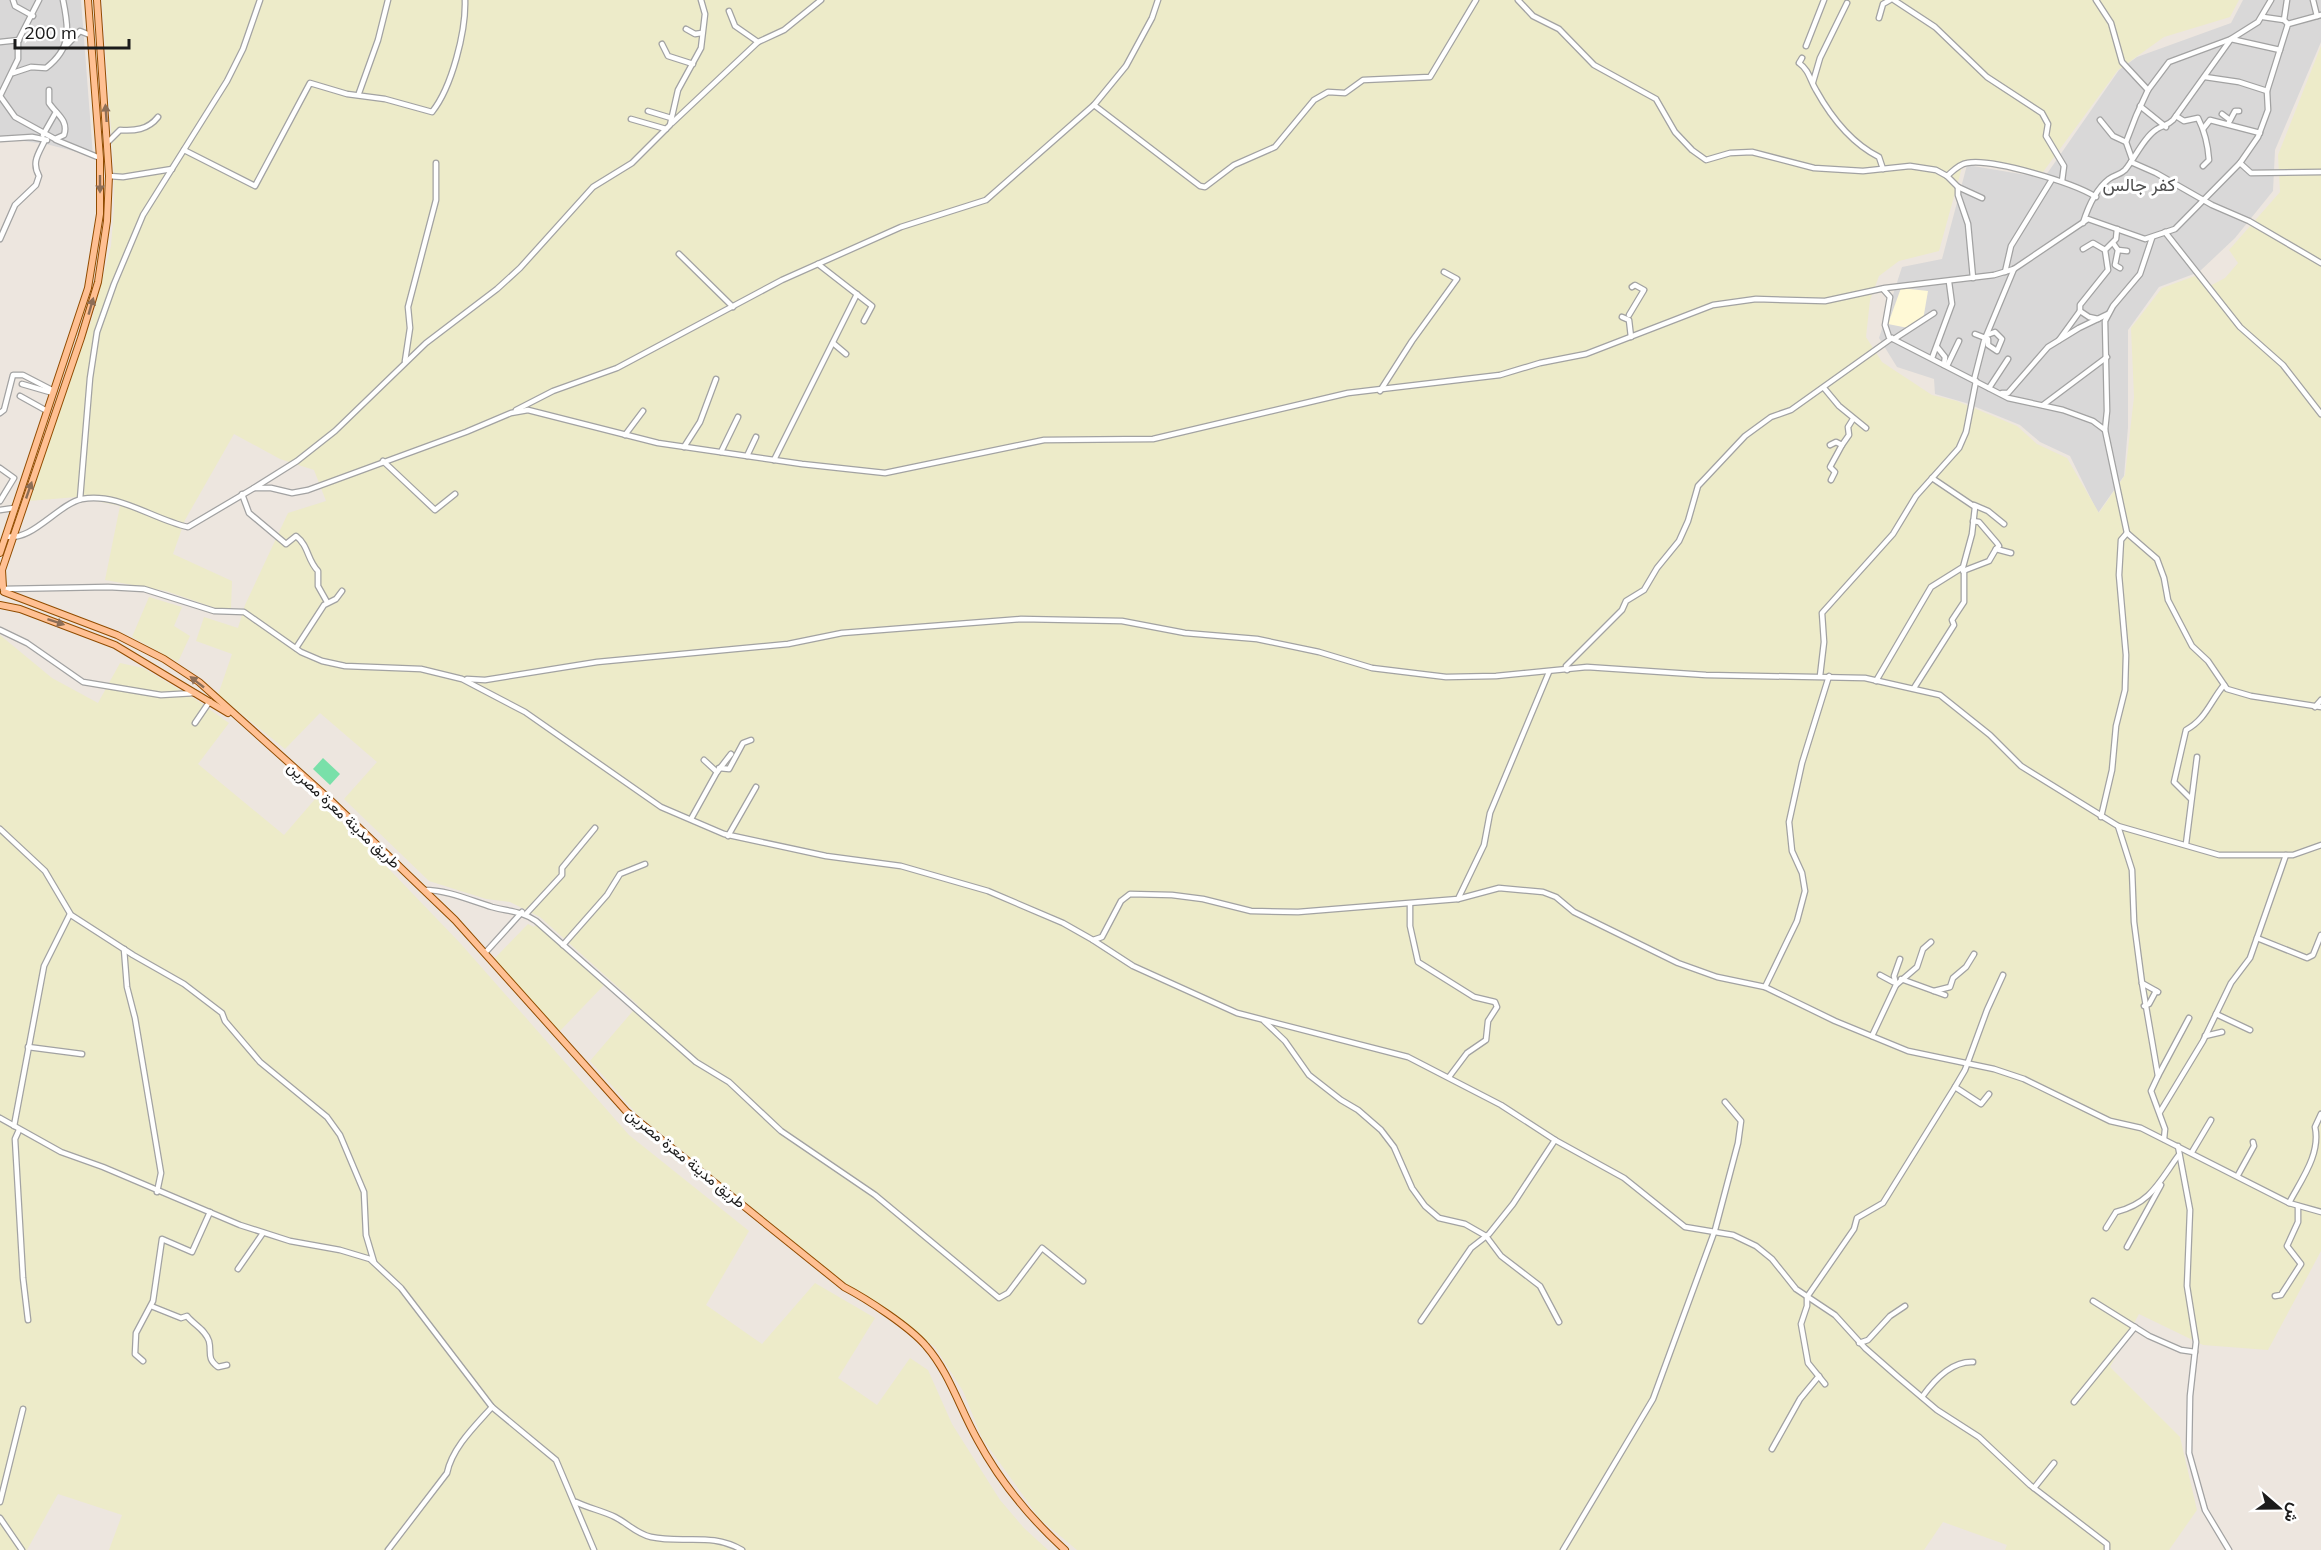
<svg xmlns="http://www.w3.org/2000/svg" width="2321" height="1550" viewBox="0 0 2321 1550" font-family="Mulish,Vazirmatn,sans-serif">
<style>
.residential{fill:#d9d8d8}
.education{fill:#fff9d6}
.farmland{fill:#edebc9}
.pitch{fill:#79e0a9}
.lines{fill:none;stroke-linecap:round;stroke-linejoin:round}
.minor-casing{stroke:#a2a2a2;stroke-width:7}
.major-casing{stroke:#914c00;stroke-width:8}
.minor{stroke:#fff;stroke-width:4.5}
.major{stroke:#ffc093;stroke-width:6}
.oneway{fill:#8d6e57}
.labels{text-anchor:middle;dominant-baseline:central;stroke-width:6;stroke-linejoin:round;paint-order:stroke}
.street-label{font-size:15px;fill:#1b1b1b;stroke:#fff}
.quarter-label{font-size:18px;fill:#4e4e4e;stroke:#fff}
</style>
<rect width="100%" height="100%" fill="#ede6df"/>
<!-- residential -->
<g class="residential">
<polygon points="0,0 81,0 93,156 46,144 0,138"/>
<polygon points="2243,0 2321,0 2321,42 2275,150 2273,191 2235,238 2199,272 2159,287 2128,330 2128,427 2124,476 2098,513 2070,456 2040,442 2020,425 1966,403 1935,394 1934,379 1897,367 1879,338 1902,267 1942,259 1967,165 2044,178 2119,70 2137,57 2231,23"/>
</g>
<!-- education -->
<polygon class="education" points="1901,288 1928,291 1923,320 1908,328 1888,324"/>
<!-- farmland -->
<g class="farmland">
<polygon points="102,0 2239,0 2230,17 2164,37 2118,70 2043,172 1964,160 1939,251 1899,261 1879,276 1870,300 1866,337 1882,362 1932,395 1957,401 2017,426 2037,444 2067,458 2099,513 2125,475 2134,397 2131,328 2162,288 2195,276 2208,287 2225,278 2238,263 2229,250 2280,192 2278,155 2321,46 2321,1251 2268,1350 2203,1345 2139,1314 2110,1367 2180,1437 2197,1510 2169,1550 2005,1550 2007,1545 1943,1522 1924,1550 1077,1550 1040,1519 982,1438 963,1391 935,1347 841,1280 637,1114 590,1061 638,1005 540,917 510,902 486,899 429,881 344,799 377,762 320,713 285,749 218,695 232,654 196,641 204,617 238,628 245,605 288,513 326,501 314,470 280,459 234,434 185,520 173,554 232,581 231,609 224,611 166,591 105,580 120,506 77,497 29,501 93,316 111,246 114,208 114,172"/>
<polygon points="149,597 182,607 174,626 190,636 178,662 132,637"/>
<polygon points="0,635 52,678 98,703 120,663 143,668 195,699 229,723 198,764 284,835 316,798 361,840 461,944 629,1135 749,1231 706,1305 762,1344 815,1283 875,1318 838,1378 877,1405 910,1358 928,1370 952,1424 1000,1500 1024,1528 1048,1550 109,1550 122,1515 58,1494 27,1550 0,1550"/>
<polygon points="528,924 534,927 536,924 605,984 559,1032 494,959"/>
</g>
<!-- pitch -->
<polygon class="pitch" points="323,758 340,774 330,785 313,769"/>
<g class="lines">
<!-- minor casing -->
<g class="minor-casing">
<g id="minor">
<polyline points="13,0 15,6 33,16"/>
<path d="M39,0L18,41V59L0,96L15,117L55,139L64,135C69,120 56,114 49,103V90"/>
<path d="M1518,0L1533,16L1559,29L1594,65L1656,99L1675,132L1692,150L1706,160L1730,153L1752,152L1814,168L1863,171L1910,166L1936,170L1947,176C1953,171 1959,164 1967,163C1992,158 2074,183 2096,197"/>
<polyline points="1894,0 1935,27 1987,77 2042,113 2048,124 2046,136 2064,166 2062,181"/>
<polyline points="2096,0 2111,23 2122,62 2148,90"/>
<polyline points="2287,0 2284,20 2288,24"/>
<polyline points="2313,0 2317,16"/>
<polyline points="729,11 735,26 758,42"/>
<polyline points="2263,17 2284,20"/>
<polyline points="1879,18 1883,4 1890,0"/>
<polyline points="686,29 695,34 702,33"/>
<polyline points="0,42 19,40"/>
<polyline points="662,44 668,56 693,64"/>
<polyline points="66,46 80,31 90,35"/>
<polyline points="1806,46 1824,0"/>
<path d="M1802,58L1799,63C1809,70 1810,80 1816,90C1831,117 1851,143 1879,157L1883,169"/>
<path d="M13,73L31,67L46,68C72,48 69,29 63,0"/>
<polyline points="2205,77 2239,82 2267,91"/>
<polyline points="1813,82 1820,58 1847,3"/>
<polyline points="359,93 378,40 388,0"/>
<polyline points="1094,105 1200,186 1205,187 1234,165 1275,147 1314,100 1328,92 1345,93 1363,80 1430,77 1476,0"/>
<polyline points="2140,106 2166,127"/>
<polyline points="648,111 671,118"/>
<polyline points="2222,114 2230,120"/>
<path d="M2176,116L2184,121L2198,118C2205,132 2208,145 2209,160L2203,166"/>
<polyline points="631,119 666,129"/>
<polyline points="2100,120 2113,136 2126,142"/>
<polyline points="672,123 758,42 784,30 821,0"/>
<polyline points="2228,124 2235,111 2239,111"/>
<polyline points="2203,129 2210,120 2260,133"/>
<polyline points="43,135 56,112"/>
<polyline points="0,139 32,137 47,140"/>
<polyline points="56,140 100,158"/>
<path d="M108,142L120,130C134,131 148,130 158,117"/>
<path d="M184,150L255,186L310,83L347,94L385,99L432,112C452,87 466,31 465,0"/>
<polyline points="2132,159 2126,142 2136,116 2148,90 2169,62 2231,39 2280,50"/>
<polyline points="2131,162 2156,173 2212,205 2249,221 2321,263"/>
<polyline points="2240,163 2251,173 2321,172"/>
<polyline points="109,176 123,177 172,169"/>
<polyline points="1947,176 1958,187 1982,198"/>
<polyline points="1958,187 1958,195 1968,224 1973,278"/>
<path d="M2083,223C2088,207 2096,189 2109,179C2114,175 2120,175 2125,170C2135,158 2144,137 2157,129C2163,125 2167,126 2173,120L2231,39L2258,22L2271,0"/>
<polyline points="2165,232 2240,327 2283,365 2321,414"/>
<polyline points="2152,238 2140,274 2113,306 2105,321 2107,411 2105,430 2127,533 2157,559 2164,578 2168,600 2192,646 2208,661 2227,689 2251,696 2321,707"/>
<path d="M0,239L15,205L36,185L39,176C31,162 39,153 45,140"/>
<polyline points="2113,243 2118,250 2115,265 2120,268"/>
<polyline points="2083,249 2093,243 2105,250"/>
<polyline points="2118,250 2127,251"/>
<polyline points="679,254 733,307"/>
<polyline points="818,264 872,306 864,321"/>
<polyline points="2005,272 2011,246 2051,181"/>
<polyline points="1883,289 1890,297 1885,325 1889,337 2008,398 2063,410 2093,421 2105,430"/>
<polyline points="1629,315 1644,290 1635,285 1632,287"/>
<polyline points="1622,317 1629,320 1631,337"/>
<polyline points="2098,319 2089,317 2080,311 2080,305 2108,270 2105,250 2116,239 2117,229"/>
<polyline points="1975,334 1988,339 1988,345 1997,351 2002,339 1995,332 1987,335"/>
<polyline points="1894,339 1934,313"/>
<polyline points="2059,340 2080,311"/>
<polyline points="833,343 846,354"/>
<polyline points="1937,347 1945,357 1944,365"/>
<polyline points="1932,358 1952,304 1949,282"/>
<polyline points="405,361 410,328 408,307 436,200 436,163"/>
<polyline points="1947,366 1959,341"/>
<polyline points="1974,380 1984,341 2014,269"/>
<polyline points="22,384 53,393"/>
<polyline points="1824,388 1839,406 1866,428"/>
<polyline points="1989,388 2008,359"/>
<polyline points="1380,391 1412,341 1457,279 1444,272"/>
<polyline points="2002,393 2008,393 2048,347 2079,328 2108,314"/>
<polyline points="20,396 47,411"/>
<polyline points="2043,405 2107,357"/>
<polyline points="516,410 553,391 617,368 782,280 901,227 986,200 1094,105 1126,66 1152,18 1158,0"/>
<polyline points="0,413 4,410 13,375 23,375 54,391"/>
<polyline points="625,435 643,411"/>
<polyline points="1830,445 1836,442 1842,445 1849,435 1848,427 1853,419"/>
<polyline points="684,447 700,422 716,379"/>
<polyline points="721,452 738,417"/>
<polyline points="747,456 756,437"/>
<polyline points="774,460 857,294"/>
<polyline points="383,461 435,510 455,494"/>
<polyline points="0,468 14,478 0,501"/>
<polyline points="1831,480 1835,472 1830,467 1842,445"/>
<polyline points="254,488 297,461 335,431 426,343 497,289 520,268 593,187 632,163 670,125 678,90 701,48 705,14 701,0"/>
<path d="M242,494L249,513L286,544L296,536C309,546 307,560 318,571V586L327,602"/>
<polyline points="80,499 90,378 97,332 114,284 143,215 227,81 243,49 260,0"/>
<polyline points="1974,505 1988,511 2004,524"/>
<polyline points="0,510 14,508"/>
<polyline points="1973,521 1979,522 1997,543 1999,546 1996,549"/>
<path d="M6,536C31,543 58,504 82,499C118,492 154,520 188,527L254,488H271L292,493L308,490L466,432L511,413L528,410L658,443L802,464L885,473L1044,440L1153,439L1348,393L1500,375L1540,363L1586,354L1713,305L1756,299L1825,301L1885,288L1994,275L2014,269L2088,219L2145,239L2175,229L2240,163L2258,137L2268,110L2267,91L2288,24L2321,15"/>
<polyline points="1963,571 1989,561 1996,549 2011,553"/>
<polyline points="3,589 108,587 144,589 214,611 244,612 301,652 322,661 345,666 421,669 462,679 525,712 661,807 724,834 826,856 901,866 988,891 1063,923 1093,940 1102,937 1121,901 1130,894 1172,895 1203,899 1251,911 1298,912 1458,899 1499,888 1543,892 1556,897 1574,912 1678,963 1717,977 1765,987 1835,1021 1908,1051 1994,1069 2024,1079 2110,1121 2141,1128 2289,1203 2321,1212"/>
<polyline points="0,630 27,643 83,682 161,695 195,693"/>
<polyline points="296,648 324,605 336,599 342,591"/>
<polyline points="1567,670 1566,666 1622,610 1626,601 1644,590 1657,568 1679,541 1688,521 1698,486 1745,436 1771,417 1791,410 1892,338"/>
<polyline points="1820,676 1824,642 1822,613 1893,534 1916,496 1959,448 1966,432 1976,381"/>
<polyline points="467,679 485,680 597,662 788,644 842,633 1021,619 1122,621 1185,633 1257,639 1319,652 1372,668 1446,677 1496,676 1587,667 1706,675 1865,678 1940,695 1990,735 2021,766 2118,826 2219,855 2293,855 2321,845"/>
<polyline points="1876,681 1931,587 1963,567 1972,534 1975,507 1932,478"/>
<polyline points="1914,688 1954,625 1952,620 1964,602 1964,571"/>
<polyline points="2315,707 2321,700"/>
<polyline points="195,723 210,701"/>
<polyline points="704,760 717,772"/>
<polyline points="719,768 729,769 743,743 751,740"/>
<path d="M2191,799L2174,782L2186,730C2206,719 2210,702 2224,685"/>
<polyline points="2101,817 2112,770 2116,726 2125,690 2126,655 2119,575 2121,540 2127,533"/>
<polyline points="691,819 717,772 731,754"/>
<polyline points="2118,826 2132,870 2134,922 2142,983 2158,1076 2151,1091 2165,1129 2164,1139"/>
<polyline points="0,829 45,871 71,915 133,955 184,984 222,1013 225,1021 260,1062 327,1117 340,1135 364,1192 366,1235 374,1262"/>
<polyline points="728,836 756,787"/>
<polyline points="2186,844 2197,757"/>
<path d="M424,890C448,890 469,900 492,907C510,912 519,910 536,921L696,1062L729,1082L781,1131L875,1195L999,1298L1008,1293L1042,1248L1083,1281"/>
<polyline points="1458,899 1484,845 1490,813 1549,672"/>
<polyline points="1410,905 1410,926 1418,962 1474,997 1495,1002 1497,1007 1488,1021 1486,1040 1467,1053 1449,1077"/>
<polyline points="526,914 562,875 562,868 595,828"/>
<polyline points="2257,938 2307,958 2313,955 2321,935"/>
<polyline points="1093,940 1133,966 1237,1013 1408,1057 1501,1105 1555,1140 1624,1178 1685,1227 1733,1235 1756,1246 1772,1259 1796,1289 1835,1315 1865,1348 1898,1377 1937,1410 1979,1437 2030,1485 2107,1544 2107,1550"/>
<polyline points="563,945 607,895 620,874 645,864"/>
<polyline points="124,949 127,987 135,1018 161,1173 157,1192"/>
<polyline points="485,953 522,912"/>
<polyline points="1880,975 1893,982"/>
<polyline points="1901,979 1945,995"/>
<polyline points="2142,983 2158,992"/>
<polyline points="1896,985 1894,976 1900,959"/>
<polyline points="1765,987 1797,921 1805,891 1802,873 1792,851 1789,822 1802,763 1829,676"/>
<polyline points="1934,991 1950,987 1953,978 1966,967 1974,954"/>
<polyline points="2144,1006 2149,1004 2156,991"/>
<polyline points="2216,1014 2250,1030"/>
<polyline points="1264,1021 1285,1041 1309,1075 1341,1100 1358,1110 1381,1130 1394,1147 1412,1188 1425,1206 1439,1218 1465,1224 1486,1236 1501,1256 1540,1286 1559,1322"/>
<polyline points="1872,1036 1896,985 1917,967 1923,949 1931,942"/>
<polyline points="2205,1036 2222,1032"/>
<polyline points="28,1047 82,1054"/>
<polyline points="2158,1076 2189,1018"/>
<polyline points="1955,1087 1981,1104 1989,1094"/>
<polyline points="2160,1112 2203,1041 2231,983 2250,958 2286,855"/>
<polyline points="0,1118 61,1152 103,1167 240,1225 290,1241 340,1250 370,1259 401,1288 492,1407 556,1460 594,1550"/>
<polyline points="14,1126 44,966 70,914"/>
<polyline points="19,1130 15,1139 23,1278 28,1320"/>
<polyline points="2178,1146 2190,1210 2187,1286 2196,1342 2190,1396 2189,1453 2205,1510 2229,1550"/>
<polyline points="2192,1152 2211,1120"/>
<polyline points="2238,1175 2254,1146 2253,1142"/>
<path d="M2289,1203C2301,1180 2321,1154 2315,1127L2321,1114"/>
<path d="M2106,1228L2116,1212C2151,1203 2159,1182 2178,1156"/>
<polyline points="2127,1247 2161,1185"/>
<polyline points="238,1269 263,1233"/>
<polyline points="2275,1296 2281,1295 2301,1264 2287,1246 2298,1222 2298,1206"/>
<polyline points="2093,1301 2149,1336 2181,1350 2195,1352"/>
<path d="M151,1306L181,1318L187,1316C194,1325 205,1329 209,1341C212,1353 206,1358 218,1367L227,1365"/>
<polyline points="1421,1321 1471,1248 1489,1234 1513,1204 1555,1140"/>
<polyline points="1859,1343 1868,1340 1890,1316 1905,1306"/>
<polyline points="143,1361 135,1354 136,1333 153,1301 162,1239 192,1252 210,1212"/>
<polyline points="1825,1384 1808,1363 1801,1324 1807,1306 1807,1297 1854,1229 1857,1218 1883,1203 1955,1087 1965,1070 1987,1010 2003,975"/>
<path d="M1922,1397C1934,1380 1951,1361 1973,1362"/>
<polyline points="2074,1402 2135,1327"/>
<polyline points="1772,1449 1800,1399 1819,1376"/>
<polyline points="2034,1488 2054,1463"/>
<polyline points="0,1502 23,1409"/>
<path d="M576,1502C588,1508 603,1511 615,1517C627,1523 637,1534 651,1537C684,1544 711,1532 742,1550"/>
<polyline points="0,1518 22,1550"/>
<path d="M388,1550L447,1473C452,1448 475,1426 492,1407"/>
<polyline points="1563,1550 1653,1399 1715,1230 1738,1143 1741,1121 1725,1102"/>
</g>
</g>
<!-- major casing -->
<g class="major-casing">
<g id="major">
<polyline points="0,553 88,288 100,214 100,158 88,0"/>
<polyline points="3,587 2,570 81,338 98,282 107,221 109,176 97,0"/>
<path d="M4,592L117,635L164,659L199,682L327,797L455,920L626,1111L844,1287C867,1299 910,1327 926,1346C949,1372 960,1409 977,1439C999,1480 1030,1518 1065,1550"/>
<polyline points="0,605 20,609 115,645 228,713"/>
</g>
</g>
<!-- minor -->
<use href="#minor" class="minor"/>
<!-- major -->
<use href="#major" class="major"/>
</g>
<!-- one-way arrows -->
<defs><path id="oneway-solid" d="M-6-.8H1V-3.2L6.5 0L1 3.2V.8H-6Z" transform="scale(1.5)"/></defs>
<g class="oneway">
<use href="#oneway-solid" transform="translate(106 113) rotate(-94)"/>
<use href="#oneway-solid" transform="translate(100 184) rotate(90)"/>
<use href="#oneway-solid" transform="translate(91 306) rotate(-74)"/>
<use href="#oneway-solid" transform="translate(29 490) rotate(-71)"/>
<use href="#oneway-solid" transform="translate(56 622) rotate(18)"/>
<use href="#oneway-solid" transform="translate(197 682) rotate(-142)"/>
</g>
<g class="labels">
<!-- street labels -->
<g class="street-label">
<text transform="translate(344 815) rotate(43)">طريق مدينة معرة مصرين</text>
<text transform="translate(686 1158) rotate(39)">طريق مدينة معرة مصرين</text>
</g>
<!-- quarter labels -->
<g class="quarter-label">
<text x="2139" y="184">كفر جالس</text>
</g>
</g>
<!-- north arrow -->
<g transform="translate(2279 1508) rotate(110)" stroke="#ffffff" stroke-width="4.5" paint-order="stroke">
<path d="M0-4.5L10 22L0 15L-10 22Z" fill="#1b1b1b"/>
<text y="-9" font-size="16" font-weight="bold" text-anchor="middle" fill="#1b1b1b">ش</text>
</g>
<!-- scale -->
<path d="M15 39v9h114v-9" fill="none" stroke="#1b1b1b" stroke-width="3"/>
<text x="24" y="39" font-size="18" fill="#1b1b1b" stroke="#ffffff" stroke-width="4.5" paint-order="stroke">200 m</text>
</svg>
